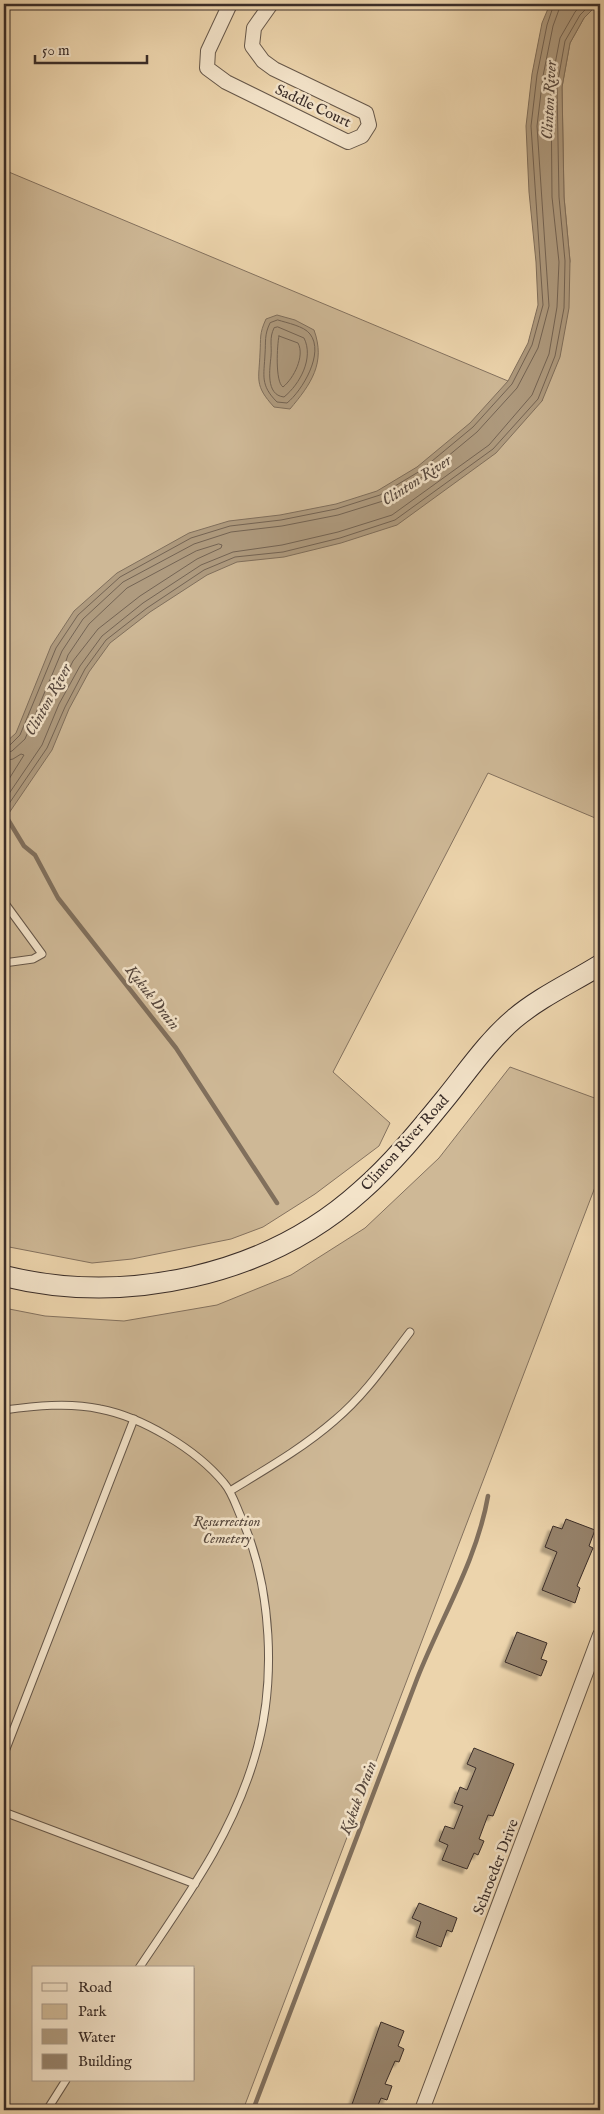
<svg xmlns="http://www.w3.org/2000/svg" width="604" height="2114" viewBox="0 0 604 2114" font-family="'IM FELL English',serif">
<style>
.green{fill:#ceb896;stroke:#84725f;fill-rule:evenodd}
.water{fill:#af9b7f;stroke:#806f5c}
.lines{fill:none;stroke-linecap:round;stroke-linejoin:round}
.shore{stroke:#746454;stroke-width:1}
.stream{stroke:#806f5c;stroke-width:4.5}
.building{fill:#97846d;stroke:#3a2d28;filter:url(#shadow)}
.lane-casing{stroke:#665749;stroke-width:9}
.street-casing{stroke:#665749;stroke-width:16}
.secondary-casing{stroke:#3a2d28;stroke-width:22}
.lane{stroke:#f3e3c9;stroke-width:7}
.street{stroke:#f3e3c9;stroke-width:14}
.secondary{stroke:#f3e3c9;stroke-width:20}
.labels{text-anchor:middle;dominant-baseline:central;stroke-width:5;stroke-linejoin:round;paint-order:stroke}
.street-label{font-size:15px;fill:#3a2d28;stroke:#f3e3c9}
.park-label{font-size:15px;font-style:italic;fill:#58493e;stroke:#f3e3c9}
.water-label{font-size:16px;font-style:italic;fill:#57483e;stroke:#f3e3c9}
</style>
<defs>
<filter id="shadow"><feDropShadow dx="-4.5" dy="4.5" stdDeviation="1" flood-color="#0004"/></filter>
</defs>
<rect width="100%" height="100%" fill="#ecd4ac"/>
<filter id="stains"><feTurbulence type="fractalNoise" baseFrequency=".004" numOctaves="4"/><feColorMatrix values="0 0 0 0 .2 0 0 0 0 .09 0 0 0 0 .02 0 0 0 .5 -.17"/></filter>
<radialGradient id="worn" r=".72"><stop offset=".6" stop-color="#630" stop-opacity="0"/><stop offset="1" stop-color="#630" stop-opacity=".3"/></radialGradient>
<!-- green -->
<g class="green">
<polygon points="598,4 600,4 600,820 488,773 333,1072 390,1123 379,1146 315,1194 263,1227 231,1239 132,1259 92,1263 4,1246 4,170 508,381 542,401 570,261 564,197 562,87 570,43 584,18"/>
<path d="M510,1067L600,1100V1174L243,2110H4V1308L45,1316L124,1321L217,1305L291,1275L365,1228L439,1158ZM34,1968H194V2080H34Z"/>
</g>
<!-- water -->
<g class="water">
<polygon points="550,4 598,4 584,18 570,43 562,87 564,197 570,261 569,308 560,357 542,401 496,453 397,525 341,543 284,557 237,562 207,575 150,612 110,643 89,672 69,709 52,750 7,816 4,817 4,744 16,733 51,646 74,611 117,573 189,533 229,521 280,515 336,504 377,491 417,467 470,423 508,381 528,343 538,305 536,262 529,192 526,126 532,74 542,23"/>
<path d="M277,315L295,320L314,330C326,363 311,384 290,409L274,407C254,385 259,380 260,353C261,338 259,334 266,319Z"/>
</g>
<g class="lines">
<!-- shore -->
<g class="shore">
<path d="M278,320C287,323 304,326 310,334C325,353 302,391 287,403L277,402C260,385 264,376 265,354C266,342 264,335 270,323Z"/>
<path d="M278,327L304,338C314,358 300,384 284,397C265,395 270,368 271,356C272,346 269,338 274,328Z"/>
<path d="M279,336L298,343C305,356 294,378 283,387C275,382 277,345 279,336Z"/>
<polygon points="219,544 222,545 221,548 197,559 140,596 98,629 73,661 63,681 59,681 68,655 89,624 127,588 196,551"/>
<polyline points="4,747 9,746 20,735 56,648 78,615 120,577 191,538 230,526 281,520 336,509 380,495 420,471 473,427 512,384 532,345 543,305 531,126 537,75 547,25 554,4"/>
<polyline points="4,754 12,751 25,739 62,651 83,619 123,582 194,544 231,532 282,526 338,515 383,501 424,476 477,432 517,388 538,348 549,306 537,126 543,76 553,26 561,4"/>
<polyline points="4,761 13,759 21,754 24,755 4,787"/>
<polyline points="4,801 42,745 59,704 80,666 102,636 143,603 201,565 233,552 282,545 338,532 392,515 489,445 532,395 549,354 557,307 559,262 552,197 551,85 560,38 575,12 582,4"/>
<polyline points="4,811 47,748 65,707 85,669 106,640 147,608 204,570 235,557 283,552 340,538 395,520 493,449 538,399 555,356 564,308 565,261 559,197 557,86 565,41 580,15 591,4"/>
</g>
<!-- stream -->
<g class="stream">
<polyline points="4,813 24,846 35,855 58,898 176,1048 277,1203"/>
<path d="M253,2110C308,1966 362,1822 417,1679C441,1618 477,1560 488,1496"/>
</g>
</g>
<!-- building -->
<g class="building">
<polygon points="566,1519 595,1530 589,1546 593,1548 577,1586 580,1588 575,1603 542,1590 557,1552 545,1547 553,1526 562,1529"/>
<polygon points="517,1632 547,1643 541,1659 547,1661 541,1676 505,1662"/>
<polygon points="474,1748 514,1764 493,1816 488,1815 479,1839 484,1841 478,1855 474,1853 467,1869 442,1860 448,1845 439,1841 445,1826 454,1829 463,1806 454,1803 460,1787 467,1790 476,1768 467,1764"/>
<polygon points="419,1903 457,1918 452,1932 447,1930 441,1947 416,1937 421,1922 412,1918"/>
<polygon points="381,2022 404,2031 398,2046 404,2049 399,2062 395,2061 385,2084 392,2086 387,2100 381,2098 376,2110 350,2110"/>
</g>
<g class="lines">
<!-- lane casing -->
<g class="lane-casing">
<g id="lane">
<polyline points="4,902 42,954 33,959 4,963"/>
<path d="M4,1410C34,1406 69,1402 100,1409C142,1417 196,1449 224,1483C232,1492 236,1506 241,1517C272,1587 277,1682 255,1756C232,1836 185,1899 139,1968"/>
<path d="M230,1491C266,1469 303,1448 335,1420C365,1395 387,1362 410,1332"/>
<polyline points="4,1754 134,1419"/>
<polyline points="4,1812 195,1884"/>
<polyline points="47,2110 66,2080"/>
</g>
</g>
<!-- street casing -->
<g class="street-casing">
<g id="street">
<polyline points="230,4 208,51 207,68 226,82 348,142 362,136 369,125 366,113 274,69 263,61 252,46 254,28 271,4"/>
<polyline points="422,2110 600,1635"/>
</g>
</g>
<!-- secondary casing -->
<g class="secondary-casing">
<path id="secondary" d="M4,1276C126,1306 267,1276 361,1191C392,1164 419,1131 445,1099C467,1072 487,1042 514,1019C540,997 571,983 600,965"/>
</g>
<!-- lane -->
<use href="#lane" class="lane"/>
<!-- street -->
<use href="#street" class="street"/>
<!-- secondary -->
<use href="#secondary" class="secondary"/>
</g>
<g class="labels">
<!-- street labels -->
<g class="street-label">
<text transform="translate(313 106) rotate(25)">Saddle Court</text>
<text transform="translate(405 1143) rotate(-48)">Clinton River Road</text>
<text transform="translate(496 1867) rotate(-69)">Schroeder Drive</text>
</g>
<!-- park labels -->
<g class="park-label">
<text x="227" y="1521">Resurrection<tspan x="227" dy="17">Cemetery</tspan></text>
</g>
<!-- water labels -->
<g class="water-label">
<text transform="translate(550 100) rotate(-87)">Clinton River</text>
<text transform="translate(417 481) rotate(-33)">Clinton River</text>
<text transform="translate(49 700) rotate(-61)">Clinton River</text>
<text transform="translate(152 998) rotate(52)">Kukuk Drain</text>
<text transform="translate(359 1798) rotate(-69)">Kukuk Drain</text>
</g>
</g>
<!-- margin -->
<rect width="604" height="2114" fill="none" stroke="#ecd4ac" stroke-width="20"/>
<rect x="5" y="5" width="594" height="2104" fill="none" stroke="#3a2d28" stroke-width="2.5"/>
<rect x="10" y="10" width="584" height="2094" fill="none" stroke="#3a2d28"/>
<!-- legend -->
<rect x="32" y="1966" width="162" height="115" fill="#f3e3c9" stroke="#a99a89"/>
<rect x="42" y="1983" width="25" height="8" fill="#f3e3c9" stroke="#a99a89"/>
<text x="78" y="1992" font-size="15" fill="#3a2d28">Road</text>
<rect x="42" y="2004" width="25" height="15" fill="#ceb896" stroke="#a99a89"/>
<text x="78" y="2016" font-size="15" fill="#3a2d28">Park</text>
<rect x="42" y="2029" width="25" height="15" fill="#af9b7f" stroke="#a99a89"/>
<text x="78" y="2042" font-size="15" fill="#3a2d28">Water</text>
<rect x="42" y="2054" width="25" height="15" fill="#97846d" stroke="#a99a89"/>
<text x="78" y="2066" font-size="15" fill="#3a2d28">Building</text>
<!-- scale -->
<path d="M35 55v8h112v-8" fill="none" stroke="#3a2d28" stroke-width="2.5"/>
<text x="42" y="55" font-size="15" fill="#3a2d28" stroke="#f3e3c9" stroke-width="4" paint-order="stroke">50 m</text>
<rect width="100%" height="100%" filter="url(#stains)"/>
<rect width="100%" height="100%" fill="url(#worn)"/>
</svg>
